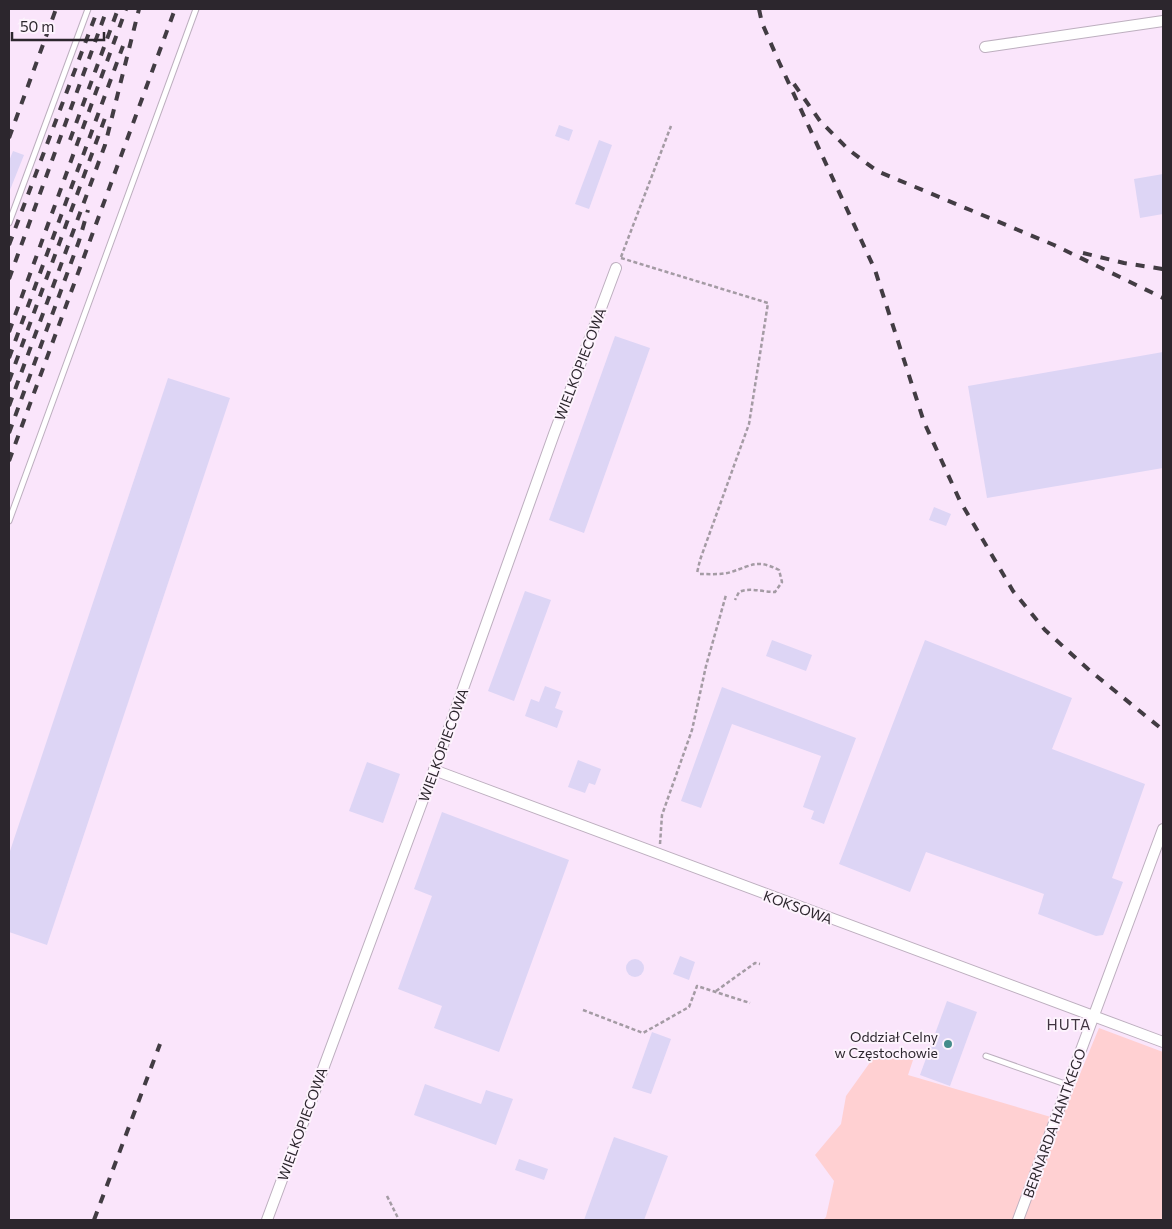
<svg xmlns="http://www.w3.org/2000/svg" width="1172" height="1229" viewBox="0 0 1172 1229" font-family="Commissioner,sans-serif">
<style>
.built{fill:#fae5fb}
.green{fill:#ffd0d2}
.building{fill:#ddd5f5}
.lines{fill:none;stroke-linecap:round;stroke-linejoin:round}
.service-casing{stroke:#bdafbf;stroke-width:7}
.minor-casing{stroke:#bdafbf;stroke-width:12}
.path{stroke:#a49ba4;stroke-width:2.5;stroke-dasharray:4 2.5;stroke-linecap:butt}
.service{stroke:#fff;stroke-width:5}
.minor{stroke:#fff;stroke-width:10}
.rail{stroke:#423c43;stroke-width:4;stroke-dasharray:9 9;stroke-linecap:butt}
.poi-dot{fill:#448c8b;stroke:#fdf3fd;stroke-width:2}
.labels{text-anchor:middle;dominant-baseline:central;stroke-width:4;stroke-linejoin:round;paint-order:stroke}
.street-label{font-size:14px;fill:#2c262d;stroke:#fdf3fd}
.poi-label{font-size:14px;fill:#2c262d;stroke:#fdf3fd;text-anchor:end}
.neighbourhood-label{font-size:15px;letter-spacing:1px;fill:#403441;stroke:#fdf3fd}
</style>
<rect width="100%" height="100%" fill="#fdf3fd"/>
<!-- built -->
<rect class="built" x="9" y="9" width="1154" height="1211"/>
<!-- green -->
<polygon class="green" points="1099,1028 1163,1052 1163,1220 823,1220 826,1217 834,1181 815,1155 841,1124 846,1096 876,1054 913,1060 908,1075 1061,1120"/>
<!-- building -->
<g class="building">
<polygon points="559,125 573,130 569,141 555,136"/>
<polygon points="599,140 612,145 589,209 575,204"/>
<polygon points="13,151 24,155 10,190 9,161"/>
<polygon points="1163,174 1163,214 1140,218 1134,179"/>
<polygon points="615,336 650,348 584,533 549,520"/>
<polygon points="1163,352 1163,468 987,498 968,386"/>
<polygon points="168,378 230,398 47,945 9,932 9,854"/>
<polygon points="934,507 951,514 946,526 929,520"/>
<polygon points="525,591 551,600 514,701 488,691"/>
<polygon points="772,640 812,655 806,671 766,656"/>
<polygon points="925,640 1072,698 1052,749 1145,784 1112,878 1123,882 1103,935 1096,936 1038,914 1044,894 926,852 910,892 839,864"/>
<polygon points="545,686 561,692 555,708 563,711 557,728 525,716 531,699 539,702"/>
<polygon points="722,687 856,738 824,824 811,819 814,811 803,807 821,756 732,724 701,808 681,801"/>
<polygon points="578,760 601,769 595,785 589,783 585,793 568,787"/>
<polygon points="367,762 400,774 383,823 349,811"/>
<polygon points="442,812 569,860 499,1052 434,1028 442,1006 398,989 432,896 414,889"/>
<polygon points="680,956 695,962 689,980 673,974"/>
<circle cx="635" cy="968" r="9"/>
<polygon points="947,1001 977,1012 950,1086 920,1075"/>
<polygon points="652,1032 671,1039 651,1094 632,1088"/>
<polygon points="425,1084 481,1104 486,1090 513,1099 496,1145 414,1115"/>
<polygon points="614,1137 668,1156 644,1220 584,1220"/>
<polygon points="519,1159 548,1169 544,1180 515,1170"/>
</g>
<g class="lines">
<!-- service casing -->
<g class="service-casing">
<g id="service">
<polyline points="9,223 88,9"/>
<polyline points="9,521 196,9"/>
<polyline points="986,1056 1068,1085"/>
</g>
</g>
<!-- minor casing -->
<g class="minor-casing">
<g id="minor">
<polyline points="985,47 1163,21"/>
<polyline points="434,770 1163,1042"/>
<polyline points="267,1220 434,770 554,434 616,268"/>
<polyline points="1018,1220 1163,829"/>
</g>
</g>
<!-- path -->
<g class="path">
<polyline points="621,257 671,126"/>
<polyline points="621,258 768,303 749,424 700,560 697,573"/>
<path d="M700,574C710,574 722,575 731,572C753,565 757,559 779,570L782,582L775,592C762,592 750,587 739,592L735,600"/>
<polyline points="660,844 662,815 692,730 706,666 726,595"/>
<polyline points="716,991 755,963 760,964"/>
<polyline points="583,1010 643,1033 689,1007 697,986 750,1003"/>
<polyline points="387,1196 399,1220"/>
</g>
<!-- service -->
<use href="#service" class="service"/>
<!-- minor -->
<use href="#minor" class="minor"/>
<!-- rail -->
<g class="rail">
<polyline points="759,9 762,23 779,62 875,270 924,422 960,501 1013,591 1045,630 1088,669 1163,730"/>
<polyline points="794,84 820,121 849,150 877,171 1054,245 1163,298"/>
<polyline points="9,138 56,9"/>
<polyline points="70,140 118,9"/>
<polyline points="9,245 98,9"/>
<polyline points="1083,253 1124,263 1163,269"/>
<polyline points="9,279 107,9"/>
<polyline points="9,332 126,9"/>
<polyline points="9,358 123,46"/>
<polyline points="9,381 105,118"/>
<polyline points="9,406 105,145 139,9"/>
<polyline points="9,433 79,241 88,210"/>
<polyline points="9,461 175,9"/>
<polyline points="94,1220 160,1044"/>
</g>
</g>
<!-- markers -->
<circle class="poi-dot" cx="948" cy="1044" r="5"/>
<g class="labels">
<!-- street labels -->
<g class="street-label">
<text transform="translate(580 364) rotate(-69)">WIELKOPIECOWA</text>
<text transform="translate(443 745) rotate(-70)">WIELKOPIECOWA</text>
<text transform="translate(798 907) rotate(20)">KOKSOWA</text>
<text transform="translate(1054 1123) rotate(-70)">BERNARDA HANTKEGO</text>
<text transform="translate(302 1124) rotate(-70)">WIELKOPIECOWA</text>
</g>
<!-- poi labels -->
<g class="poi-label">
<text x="938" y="1036">Oddział Celny<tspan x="938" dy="16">w Częstochowie</tspan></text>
</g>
<!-- neighbourhood labels -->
<g class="neighbourhood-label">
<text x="1069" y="1024">HUTA</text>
</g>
</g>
<!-- border -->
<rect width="1172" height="1229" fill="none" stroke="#2c262d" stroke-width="20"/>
<!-- scale -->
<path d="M12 32v8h92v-8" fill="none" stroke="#2c262d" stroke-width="2.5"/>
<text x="20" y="32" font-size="15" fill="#2c262d" stroke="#fdf3fd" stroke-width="4" paint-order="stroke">50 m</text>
</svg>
